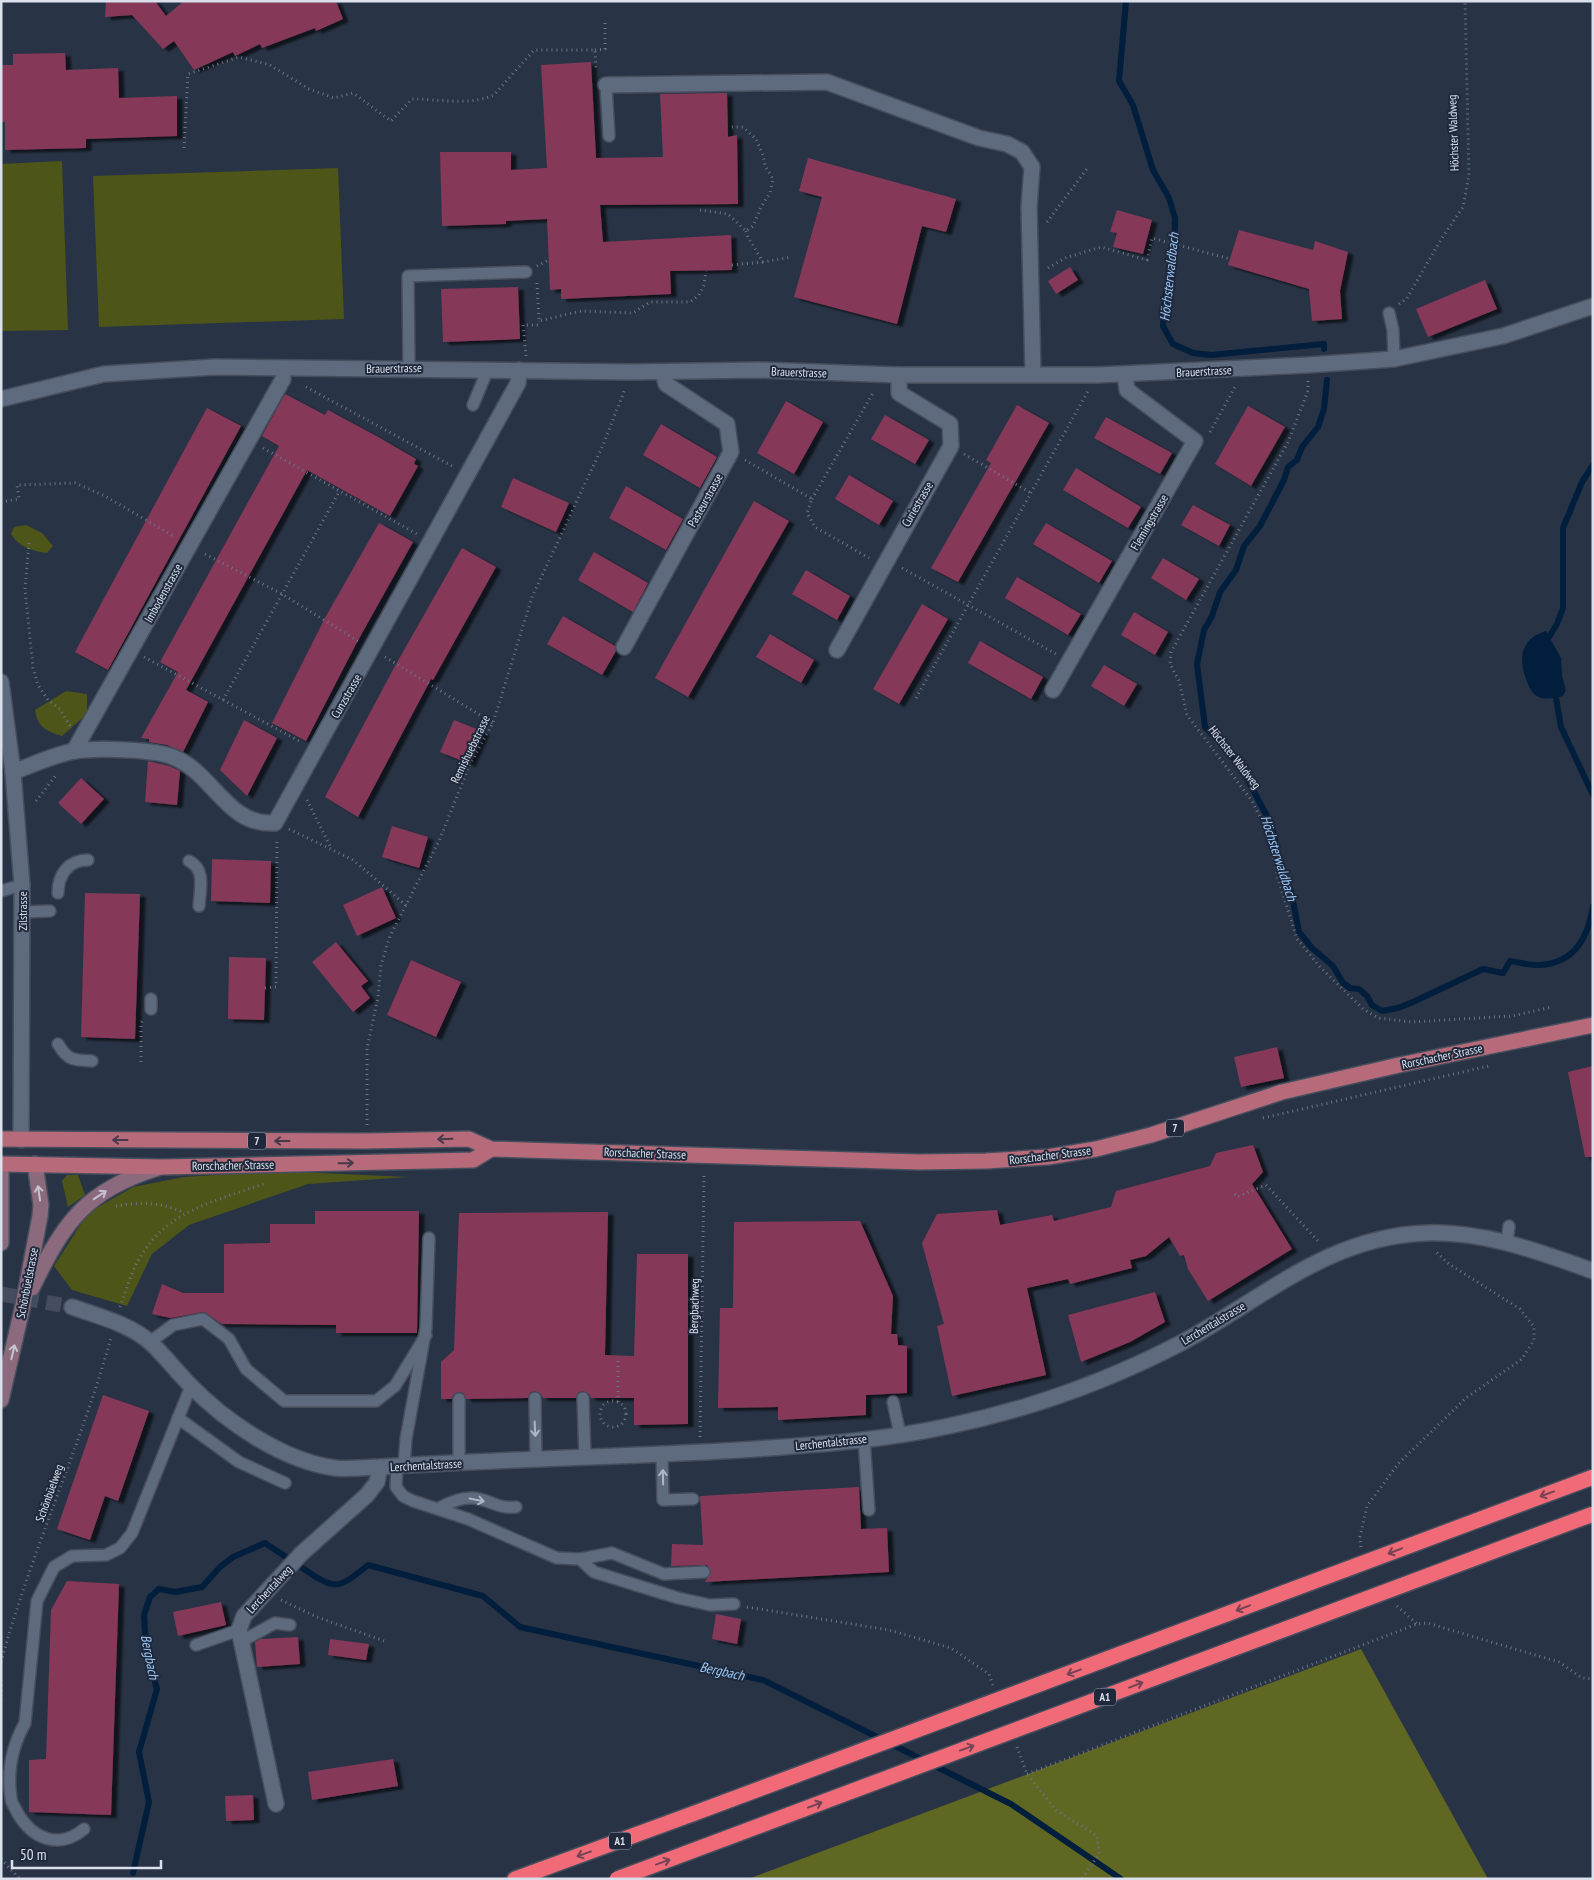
<svg xmlns="http://www.w3.org/2000/svg" width="1594" height="1880" viewBox="0 0 1594 1880" font-family="'PT Sans Narrow',sans-serif">
<style>
.green{fill:#4e5519}
.forest{fill:#5f6723}
.water{fill:#011e3c}
.lines{fill:none;stroke-linecap:round;stroke-linejoin:round}
.stream{stroke:#011e3c;stroke-width:6}
.building{fill:#863859;filter:url(#shadow)}
.street-tunnel{stroke:#434d5e;stroke-width:15;stroke-dasharray:15 8;stroke-linecap:butt}
.lane-casing{stroke:#454e5d;stroke-width:14}
.street-casing{stroke:#454e5d;stroke-width:18}
.secondary-casing{stroke:#454e5d;stroke-width:18}
.primary-casing{stroke:#454e5d;stroke-width:18}
.highway-casing{stroke:#454e5d;stroke-width:18}
.path{stroke:#6d7686;stroke-width:3;stroke-dasharray:1 4;stroke-linecap:butt}
.lane{stroke:#5e6a7e;stroke-width:11}
.street{stroke:#5e6a7e;stroke-width:15}
.secondary{stroke:#8a6a7c;stroke-width:15}
.primary{stroke:#b66a7a;stroke-width:15}
.highway{stroke:#f16a77;stroke-width:15}
.highway-bridge-casing{stroke:#454e5d;stroke-width:18;stroke-linecap:butt}
.highway-bridge{stroke:#f16a77;stroke-width:15}
.oneway{stroke:#45394b}
.oneway2{stroke:#c6c3d1}
.oneway3{stroke:#afb7c6}
.oneway4{stroke:#734353}
.labels{text-anchor:middle;dominant-baseline:central;stroke-width:4;stroke-linejoin:round;paint-order:stroke}
.shield{fill:#1f293b;stroke:#a2aab8;stroke-width:1}
.shield-label{font-size:11px;font-weight:bold;fill:#dae1ed}
.street-label{font-size:12px;fill:#dae1ed;stroke:#1f293b}
.water-label{font-size:14px;font-style:italic;fill:#9bc8fb;stroke:#1f293b}
</style>
<defs>
<filter id="shadow"><feDropShadow dx="5.5" dy="3" stdDeviation="1" flood-color="#0009"/></filter>
</defs>
<rect width="100%" height="100%" fill="#283345"/>
<!-- green -->
<g class="green">
<polygon points="62,161 68,330 1,331 1,164"/>
<polygon points="338,168 344,319 99,327 93,176"/>
<path d="M26,525L42,533L53,546L47,553C32,551 19,547 11,534L14,527Z"/>
<path d="M66,691L87,694V714L62,736C45,730 38,728 35,710Z"/>
<polygon points="276,1171 408,1177 308,1184 189,1225 152,1254 127,1306 72,1290 54,1266 88,1213 133,1187 184,1177"/>
<polygon points="67,1175 78,1175 85,1195 68,1207 62,1181"/>
</g>
<!-- forest -->
<polygon class="forest" points="1361,1649 1488,1879 748,1879"/>
<!-- water -->
<path class="water" d="M1546,631L1561,658L1562,676L1566,690L1563,696C1539,702 1532,698 1525,676C1518,655 1523,638 1546,631Z"/>
<g class="lines">
<!-- stream -->
<g class="stream">
<polyline points="1126,1 1119,81 1133,105 1153,170 1169,198 1175,218 1174,260 1165,298 1163,326 1173,344 1193,353 1211,355 1324,344 1324,349"/>
<path d="M1327,380L1324,409L1318,427L1302,447L1297,460L1288,467L1284,480L1260,526L1244,546L1236,570L1220,592L1212,616L1204,630L1197,664L1205,727L1227,749L1243,771L1269,820L1275,838L1276,853L1291,891L1299,932L1312,948L1333,966L1343,983L1350,988L1359,989L1367,996L1372,1005L1382,1011L1398,1008L1413,1002L1483,969L1503,973L1510,961C1519,962 1531,966 1541,965C1575,962 1588,938 1593,906"/>
<polyline points="1549,637 1557,624 1563,608 1563,528 1582,482 1593,465"/>
<polyline points="1556,698 1561,727 1593,795"/>
<path d="M301,1567C335,1590 336,1591 368,1565L483,1596L520,1627L763,1680L1011,1804L1121,1879"/>
<polyline points="133,1873 149,1802 139,1752 157,1689 146,1650 144,1615 150,1597 159,1589 175,1592 202,1587 220,1567 233,1557 265,1543 286,1557"/>
</g>
</g>
<!-- building -->
<g class="building">
<polygon points="106,1 155,1 166,16 184,1 336,1 343,19 316,31 315,28 262,48 260,44 235,56 233,52 194,70 174,41 163,49 132,15 105,17"/>
<polygon points="65,53 66,70 118,68 119,98 177,96 177,136 86,139 86,148 5,150 5,122 1,122 1,65 13,65 13,54"/>
<polygon points="591,62 596,158 663,157 660,94 727,93 728,137 737,135 738,204 600,205 603,242 731,235 732,270 670,271 671,294 561,299 561,289 550,290 547,219 506,221 506,224 442,226 440,152 511,152 511,170 547,168 541,65"/>
<polygon points="808,158 956,199 946,232 922,226 897,324 794,297 822,197 799,191"/>
<polygon points="1117,210 1152,220 1143,254 1113,247 1117,233 1110,232"/>
<polygon points="1239,230 1313,250 1315,241 1348,252 1340,291 1342,319 1312,321 1309,289 1228,265"/>
<polygon points="1070,267 1078,280 1056,294 1048,281"/>
<polygon points="1485,280 1497,309 1428,337 1416,309"/>
<polygon points="518,287 520,339 443,342 441,289"/>
<polygon points="285,394 325,415 328,410 380,438 416,459 414,464 418,466 390,516 307,470 186,690 208,702 183,752 167,745 149,742 149,739 141,738 178,672 160,662 279,446 262,436"/>
<polygon points="786,401 823,422 794,474 757,453"/>
<polygon points="1017,405 1049,423 958,582 931,568 991,463 986,460"/>
<polygon points="1248,406 1285,427 1251,486 1215,464"/>
<polygon points="207,408 241,426 108,670 75,652"/>
<polygon points="885,415 929,440 915,464 871,439"/>
<polygon points="1106,417 1172,453 1160,474 1094,438"/>
<polygon points="661,424 717,457 700,488 643,455"/>
<polygon points="1076,468 1141,507 1128,528 1063,490"/>
<polygon points="849,475 893,501 879,525 835,499"/>
<polygon points="513,478 569,503 556,532 501,507"/>
<polygon points="626,486 683,519 666,550 609,518"/>
<polygon points="754,501 789,521 688,697 655,678"/>
<polygon points="1193,505 1230,525 1219,546 1181,525"/>
<polygon points="379,523 413,542 356,644 306,741 272,723 325,618"/>
<polygon points="1046,523 1112,561 1099,583 1033,544"/>
<polygon points="462,548 496,567 433,680 431,679 358,817 325,797 395,666"/>
<polygon points="594,552 648,583 633,612 578,580"/>
<polygon points="1163,558 1199,579 1186,600 1151,578"/>
<polygon points="806,570 850,596 837,620 792,594"/>
<polygon points="1017,577 1081,614 1068,635 1005,598"/>
<polygon points="922,604 948,619 899,704 873,689"/>
<polygon points="1134,612 1168,632 1155,655 1121,635"/>
<polygon points="563,616 615,646 616,651 602,675 547,644"/>
<polygon points="770,634 814,660 801,683 756,657"/>
<polygon points="980,641 1043,677 1031,699 968,663"/>
<polygon points="1104,665 1137,684 1124,706 1091,686"/>
<polygon points="244,720 277,738 247,796 220,770"/>
<polygon points="454,720 484,732 470,764 440,752"/>
<polygon points="148,761 169,766 180,771 177,805 145,802"/>
<polygon points="81,778 104,799 81,824 58,803"/>
<polygon points="392,826 428,837 419,868 382,857"/>
<polygon points="212,859 271,861 270,903 211,901"/>
<polygon points="382,887 396,918 357,936 343,905"/>
<polygon points="85,893 140,894 135,1039 81,1037"/>
<polygon points="336,942 368,981 361,986 370,998 353,1012 312,962"/>
<polygon points="229,957 266,958 264,1020 228,1019"/>
<polygon points="411,960 461,982 436,1037 387,1015"/>
<polygon points="1277,1047 1284,1078 1241,1087 1234,1057"/>
<polygon points="1593,1066 1593,1157 1585,1157 1568,1072"/>
<polygon points="1253,1145 1263,1172 1252,1184 1292,1249 1208,1301 1188,1269 1184,1255 1180,1256 1169,1237 1146,1256 1130,1260 1132,1268 1070,1284 1068,1279 1027,1288 1046,1375 952,1396 937,1326 944,1324 922,1243 937,1214 997,1210 1000,1225 1052,1215 1054,1221 1111,1207 1116,1191 1210,1166 1216,1153"/>
<polygon points="315,1211 419,1211 417,1333 336,1333 336,1325 222,1324 204,1312 170,1318 152,1314 162,1284 183,1293 224,1293 224,1244 270,1243 270,1224 315,1224"/>
<polygon points="608,1212 605,1355 634,1356 637,1254 688,1254 688,1424 634,1425 634,1398 591,1398 589,1394 583,1391 579,1392 576,1398 543,1398 541,1394 535,1391 531,1392 528,1398 466,1399 463,1393 459,1392 453,1395 452,1399 441,1399 441,1362 454,1350 459,1213"/>
<polygon points="860,1221 893,1296 891,1334 897,1334 898,1345 907,1346 907,1393 866,1395 866,1415 778,1420 778,1407 718,1408 720,1308 733,1308 734,1222"/>
<polygon points="1155,1292 1165,1322 1130,1342 1081,1362 1068,1315"/>
<polygon points="103,1395 149,1411 118,1501 105,1496 90,1540 57,1529"/>
<polygon points="859,1487 861,1529 887,1528 889,1572 705,1582 711,1572 707,1565 671,1566 672,1544 703,1545 700,1496"/>
<polygon points="67,1581 119,1584 111,1815 29,1812 29,1760 46,1759 51,1610"/>
<polygon points="221,1602 226,1625 178,1636 173,1612"/>
<polygon points="716,1614 741,1619 737,1644 712,1639"/>
<polygon points="298,1637 300,1664 257,1667 255,1642 261,1639"/>
<polygon points="330,1639 369,1644 366,1660 328,1655"/>
<polygon points="393,1759 398,1786 312,1800 308,1772"/>
<polygon points="253,1795 254,1820 226,1821 225,1796"/>
</g>
<g class="lines">
<!-- street-tunnel -->
<polyline class="street-tunnel" points="1,1294 72,1307"/>
<!-- lane casing -->
<g class="lane-casing">
<g id="lane">
<polyline points="606,85 609,136"/>
<polyline points="1389,313 1393,330 1394,359"/>
<polyline points="409,368 408,276 526,272"/>
<polyline points="473,405 488,369"/>
<path d="M189,861C206,869 200,890 199,906"/>
<polyline points="1,891 22,885"/>
<path d="M58,893C58,874 69,860 88,860"/>
<polyline points="22,912 50,911"/>
<polyline points="151,1009 151,999"/>
<path d="M58,1044C68,1061 74,1060 92,1061"/>
<polyline points="1507,1243 1509,1226"/>
<polyline points="150,1342 173,1325 203,1319 229,1339 246,1369 284,1401 376,1401 395,1386 426,1335"/>
<polyline points="535,1398 536,1460"/>
<polyline points="583,1398 585,1458"/>
<polyline points="459,1399 459,1463"/>
<polyline points="893,1402 900,1434"/>
<polyline points="178,1418 239,1462 285,1483"/>
<polyline points="864,1439 869,1510"/>
<polyline points="662,1455 663,1500 693,1499"/>
<polyline points="404,1465 406,1439 426,1328 429,1238"/>
<polyline points="397,1466 396,1487 403,1496 413,1501 468,1519 557,1558 580,1559 594,1572 678,1598 710,1605 734,1604"/>
<path d="M439,1508C450,1502 461,1497 473,1498C489,1499 497,1509 516,1507"/>
<polyline points="580,1559 612,1553 664,1574 704,1572"/>
<polyline points="242,1641 275,1623 290,1625"/>
<polyline points="196,1645 239,1630"/>
<path d="M84,1829C59,1850 32,1839 17,1812C15,1807 11,1803 11,1798C7,1771 12,1746 25,1723L37,1601L54,1567L72,1556L106,1555L120,1548L132,1533L191,1386"/>
</g>
</g>
<!-- street casing -->
<g class="street-casing">
<g id="street">
<polyline points="606,85 827,82 979,138 1007,144 1022,152 1032,167 1029,207 1033,374"/>
<polyline points="1,399 104,374 215,367 631,372 759,370 899,375 1097,375 1308,365 1394,359 1503,336 1593,306"/>
<polyline points="624,647 731,452 727,424 666,384 663,372"/>
<polyline points="837,650 951,446 950,424 899,393 899,375"/>
<polyline points="1,682 13,772 22,885 21,1140"/>
<polyline points="1053,690 1195,441 1127,390 1125,375"/>
<polyline points="74,751 283,379"/>
<path d="M13,772C33,765 55,754 75,751C96,748 154,749 173,757C214,773 226,826 275,823L518,383L519,370"/>
<path d="M72,1307C98,1316 130,1324 151,1343C165,1356 177,1372 190,1385C226,1422 283,1461 335,1468C349,1470 366,1467 380,1467C501,1459 621,1457 741,1450C811,1445 881,1441 949,1426C1030,1409 1108,1381 1181,1343C1263,1299 1328,1236 1427,1233C1484,1231 1540,1252 1593,1271"/>
<polyline points="276,1804 239,1630 244,1616 301,1554 367,1495 377,1482 380,1467"/>
</g>
</g>
<!-- secondary casing -->
<g class="secondary-casing">
<g id="secondary">
<polyline points="1,1164 1,1243"/>
<path d="M32,1288C64,1222 86,1190 158,1168"/>
<polyline points="1,1400 23,1305 40,1216 41,1205 35,1164"/>
</g>
</g>
<!-- primary casing -->
<g class="primary-casing">
<g id="primary">
<polyline points="1,1139 366,1141 469,1139 491,1149 919,1162 986,1161 1048,1157 1096,1149 1151,1135 1282,1092 1399,1065 1593,1025"/>
<polyline points="1,1164 162,1167 473,1160 491,1149"/>
</g>
</g>
<!-- highway casing -->
<g class="highway-casing">
<polyline id="highway" points="515,1879 695,1813"/>
</g>
<!-- path -->
<g class="path">
<polyline points="595,50 605,49 605,20"/>
<path d="M184,148L188,74L239,57L270,65L309,89L334,98L353,93L391,121L412,99C437,99 470,106 494,95L534,50H595L596,71"/>
<polyline points="700,210 728,214 746,231 753,226 761,207 770,193 773,179 765,166 763,155 756,139 743,127 728,127"/>
<polyline points="1047,222 1089,166"/>
<polyline points="746,231 748,237 763,262 792,257"/>
<polyline points="732,265 763,262"/>
<polyline points="537,266 549,260"/>
<polyline points="1048,268 1065,258 1101,247 1147,260 1152,238 1230,259"/>
<polyline points="537,283 539,321 581,311 633,313 650,302 690,302 699,295 704,285 706,271"/>
<polyline points="1399,304 1407,298 1442,238 1463,207 1469,175 1465,1"/>
<polyline points="526,356 523,325 538,325 539,321"/>
<polyline points="1308,381 1308,391 1288,442 1171,652 1170,664 1179,681 1187,715 1252,801 1262,821 1270,842 1278,878 1297,939 1320,967 1363,1009 1378,1018 1412,1022 1512,1016 1552,1007"/>
<polyline points="306,387 452,466"/>
<polyline points="1210,432 1236,385"/>
<polyline points="263,448 417,534"/>
<polyline points="964,454 1031,493"/>
<polyline points="745,460 812,499 807,513 815,527 869,558"/>
<polyline points="812,499 874,391"/>
<polyline points="1,502 19,499 17,485 75,483 105,496 175,537"/>
<polyline points="29,543 25,589 33,668 38,685 48,700 60,709 70,726"/>
<polyline points="205,554 282,594 358,641"/>
<polyline points="902,568 1056,654"/>
<polyline points="144,657 301,742"/>
<polyline points="385,657 493,723"/>
<polyline points="916,698 1088,391"/>
<polyline points="223,700 339,492"/>
<polyline points="307,800 330,846"/>
<polyline points="36,801 57,774"/>
<polyline points="289,829 353,860 407,906"/>
<polyline points="265,988 276,987 277,838"/>
<polyline points="141,1062 141,1023 143,1020"/>
<polyline points="1263,1118 1489,1066"/>
<polyline points="367,1125 367,1048 378,998 381,965 390,936 439,841 470,764 493,723 532,597 603,445 625,389"/>
<polyline points="1235,1194 1237,1197 1266,1185 1319,1242"/>
<path d="M116,1206C138,1202 164,1202 184,1213"/>
<path d="M120,1307C125,1295 128,1283 133,1271C159,1212 210,1203 266,1183"/>
<polyline points="618,1361 618,1402"/>
<circle cx="613" cy="1414" r="13"/>
<polyline points="700,1437 704,1173"/>
<polyline points="1361,1547 1360,1537 1367,1506 1398,1464 1466,1398 1522,1359 1534,1340 1534,1327 1520,1309 1449,1264 1434,1250"/>
<polyline points="281,1600 317,1617 387,1642"/>
<polyline points="1397,1606 1417,1624"/>
<polyline points="747,1607 889,1630 951,1648 989,1674 993,1685"/>
<path d="M1,1662C31,1552 80,1448 111,1338"/>
<polyline points="1,1680 1,1704"/>
<polyline points="1017,1747 1027,1774 1056,1810 1097,1836 1099,1854 1082,1879"/>
<polyline points="1027,1774 1417,1624 1427,1623 1559,1662 1582,1678 1593,1679"/>
<polyline points="1,1859 20,1879"/>
</g>
<!-- lane -->
<use href="#lane" class="lane"/>
<!-- street -->
<use href="#street" class="street"/>
<!-- secondary -->
<use href="#secondary" class="secondary"/>
<!-- primary -->
<use href="#primary" class="primary"/>
<!-- highway -->
<use href="#highway" class="highway"/>
<!-- highway-bridge casing -->
<g class="highway-bridge-casing">
<g id="highway-bridge">
<polyline points="695,1813 1593,1477"/>
<polyline points="617,1879 1593,1514"/>
</g>
</g>
<!-- highway-bridge -->
<use href="#highway-bridge" class="highway-bridge"/>
</g>
<!-- one-way arrows -->
<defs><path id="oneway-shaft" d="M-6 0H5M1.5-3L5.5 0L1.5 3" fill="none" stroke-width="1.6" stroke-linecap="round" stroke-linejoin="round" transform="scale(1.25)"/></defs>
<g class="oneway">
<use href="#oneway-shaft" transform="translate(445 1139) rotate(178)"/>
<use href="#oneway-shaft" transform="translate(120 1140) rotate(-180)"/>
<use href="#oneway-shaft" transform="translate(282 1141) rotate(-180)"/>
<use href="#oneway-shaft" transform="translate(346 1163) rotate(-1)"/>
</g>
<g class="oneway2">
<use href="#oneway-shaft" transform="translate(39 1193) rotate(-98)"/>
<use href="#oneway-shaft" transform="translate(100 1195) rotate(-33)"/>
<use href="#oneway-shaft" transform="translate(13 1352) rotate(-77)"/>
</g>
<g class="oneway3">
<use href="#oneway-shaft" transform="translate(535 1429) rotate(87)"/>
<use href="#oneway-shaft" transform="translate(663 1477) rotate(-91)"/>
<use href="#oneway-shaft" transform="translate(477 1500) rotate(11)"/>
</g>
<g class="oneway4">
<use href="#oneway-shaft" transform="translate(1547 1494) rotate(160)"/>
<use href="#oneway-shaft" transform="translate(1395 1551) rotate(159)"/>
<use href="#oneway-shaft" transform="translate(1243 1608) rotate(159)"/>
<use href="#oneway-shaft" transform="translate(1074 1672) rotate(160)"/>
<use href="#oneway-shaft" transform="translate(1136 1685) rotate(-21)"/>
<use href="#oneway-shaft" transform="translate(967 1748) rotate(-20)"/>
<use href="#oneway-shaft" transform="translate(815 1805) rotate(-21)"/>
<use href="#oneway-shaft" transform="translate(584 1854) rotate(160)"/>
<use href="#oneway-shaft" transform="translate(663 1862) rotate(-20)"/>
</g>
<g class="labels">
<!-- shield labels -->
<g class="shield">
<rect x="1166" y="1119.5" width="18" height="17" rx="4"/>
<rect x="248" y="1132.5" width="18" height="17" rx="4"/>
<rect x="1094" y="1688.5" width="22" height="17" rx="4"/>
<rect x="609" y="1832.5" width="22" height="17" rx="4"/>
</g>
<g class="shield-label">
<text x="1175" y="1128">7</text>
<text x="257" y="1141">7</text>
<text x="1105" y="1697">A1</text>
<text x="620" y="1841">A1</text>
</g>
<!-- street labels -->
<g class="street-label">
<text transform="translate(1453 133) rotate(-92)">Höchster Waldweg</text>
<text transform="translate(394 368) rotate(-1)">Brauerstrasse</text>
<text transform="translate(1204 371) rotate(-3)">Brauerstrasse</text>
<text transform="translate(799 372) rotate(2)">Brauerstrasse</text>
<text transform="translate(705 500) rotate(-61)">Pasteurstrasse</text>
<text transform="translate(917 504) rotate(-60)">Curiestrasse</text>
<text transform="translate(1149 522) rotate(-60)">Flemingstrasse</text>
<text transform="translate(163 593) rotate(-61)">Imbodenstrasse</text>
<text transform="translate(346 696) rotate(-60)">Cunzstrasse</text>
<text transform="translate(470 749) rotate(-64)">Remishuebstrasse</text>
<text transform="translate(1235 757) rotate(52)">Höchster Waldweg</text>
<text transform="translate(22 911) rotate(-90)">Zilstrasse</text>
<text transform="translate(1442 1056) rotate(-12)">Rorschacher Strasse</text>
<text transform="translate(645 1153) rotate(2)">Rorschacher Strasse</text>
<text transform="translate(1050 1155) rotate(-7)">Rorschacher Strasse</text>
<text transform="translate(233 1165) rotate(-1)">Rorschacher Strasse</text>
<text transform="translate(27 1283) rotate(-79)">Schönbüelstrasse</text>
<text transform="translate(694 1306) rotate(-89)">Bergbachweg</text>
<text transform="translate(1213 1323) rotate(-31)">Lerchentalstrasse</text>
<text transform="translate(831 1442) rotate(-6)">Lerchentalstrasse</text>
<text transform="translate(426 1465) rotate(-3)">Lerchentalstrasse</text>
<text transform="translate(49 1493) rotate(-70)">Schönbüelweg</text>
<text transform="translate(269 1589) rotate(-47)">Lerchentalweg</text>
</g>
<!-- water labels -->
<g class="water-label">
<text transform="translate(1169 277) rotate(-84)">Höchsterwaldbach</text>
<text transform="translate(1279 858) rotate(72)">Höchsterwaldbach</text>
<text transform="translate(150 1657) rotate(79)">Bergbach</text>
<text transform="translate(722 1671) rotate(12)">Bergbach</text>
</g>
</g>
<!-- border -->
<rect width="1594" height="1880" fill="none" stroke="#dae1ed" stroke-width="5"/>
<!-- scale -->
<path d="M12 1860v8h149v-8" fill="none" stroke="#dae1ed" stroke-width="2.5"/>
<text x="20" y="1860" font-size="15" fill="#dae1ed" stroke="#1f293b" stroke-width="4" paint-order="stroke">50 m</text>
</svg>
